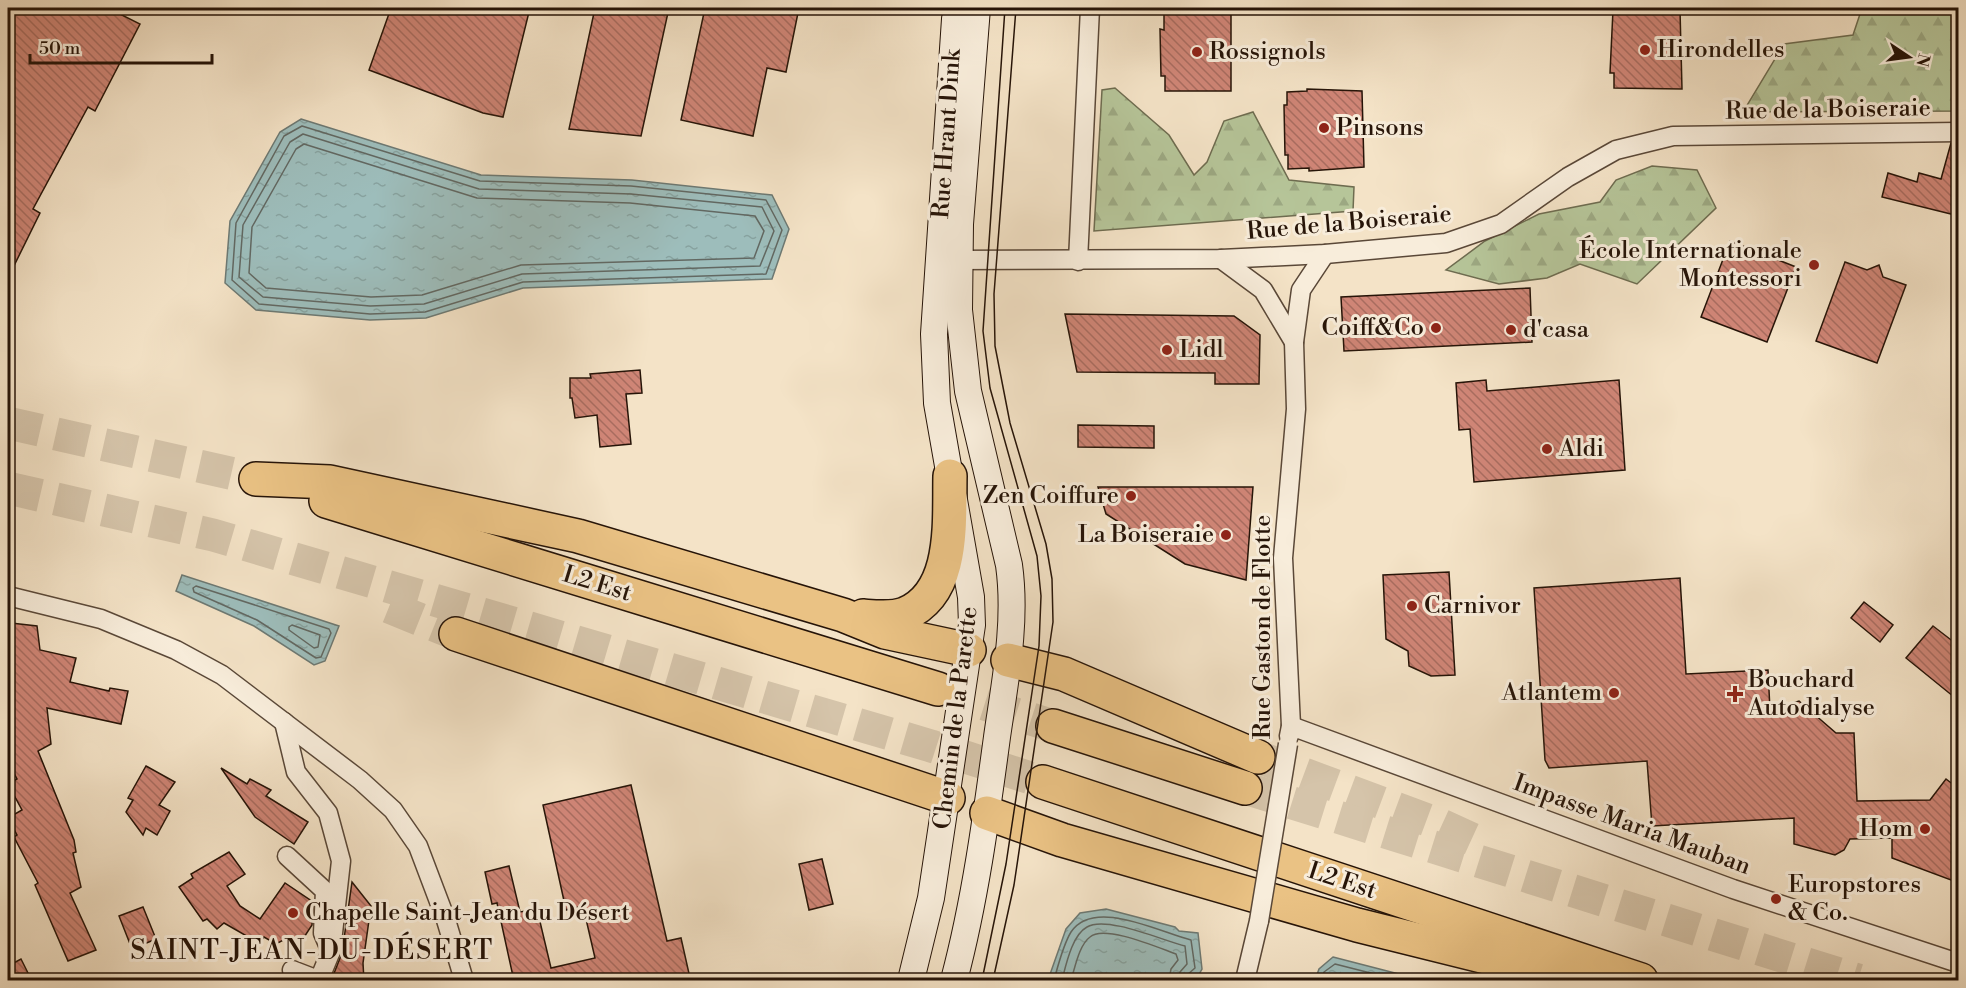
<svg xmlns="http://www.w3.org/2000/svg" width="1966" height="988" viewBox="0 0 1966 988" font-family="'Libre Bodoni',serif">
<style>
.forest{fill:url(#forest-firs);stroke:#6e6c50;stroke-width:1.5}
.water{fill:url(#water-ripples);stroke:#6d7973;stroke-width:1.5}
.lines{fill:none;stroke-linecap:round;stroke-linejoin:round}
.shore{stroke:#626862;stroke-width:1.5}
.building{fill:url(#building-back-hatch);stroke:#261408;stroke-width:1.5}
.highway-tunnel{stroke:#d5c4aa;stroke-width:33;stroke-dasharray:33 16;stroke-linecap:butt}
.street-casing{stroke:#5a4838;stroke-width:21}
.secondary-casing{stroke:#261408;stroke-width:28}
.highway-casing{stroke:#261408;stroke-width:36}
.street{stroke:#f8eddb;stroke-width:18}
.secondary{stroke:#f8eddb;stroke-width:26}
.highway{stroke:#eac284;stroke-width:33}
.tram{stroke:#261408;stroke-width:1.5}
.street-bridge-casing{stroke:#5a4838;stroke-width:21;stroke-linecap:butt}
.street-bridge{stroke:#f8eddb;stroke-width:18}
.poi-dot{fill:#8f2418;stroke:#f8eddb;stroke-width:2}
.labels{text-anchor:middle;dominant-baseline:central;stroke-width:6;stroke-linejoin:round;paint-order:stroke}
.poi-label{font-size:24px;fill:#261408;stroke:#f8eddb;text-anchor:start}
.street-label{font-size:24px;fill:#261408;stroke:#f8eddb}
.quarter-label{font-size:27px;letter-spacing:1.5px;fill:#261408;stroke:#f8eddb}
</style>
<defs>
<pattern id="forest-firs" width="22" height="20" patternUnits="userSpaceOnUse" patternTransform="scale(1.5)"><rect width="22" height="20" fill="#b6c599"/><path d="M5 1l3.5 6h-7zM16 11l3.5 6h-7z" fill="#9ca882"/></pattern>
<pattern id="water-ripples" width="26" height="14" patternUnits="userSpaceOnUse" patternTransform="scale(1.5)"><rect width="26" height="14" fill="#9dbdbb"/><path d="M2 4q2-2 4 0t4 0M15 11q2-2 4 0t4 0" fill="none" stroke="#87a29f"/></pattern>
<pattern id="building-back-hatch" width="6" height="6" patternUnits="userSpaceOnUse" patternTransform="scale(1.5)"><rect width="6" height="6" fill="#cf8576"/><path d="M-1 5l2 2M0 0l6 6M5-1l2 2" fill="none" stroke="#a86c5f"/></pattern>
</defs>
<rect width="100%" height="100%" fill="#f4e3c7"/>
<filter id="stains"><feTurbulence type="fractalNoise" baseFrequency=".00333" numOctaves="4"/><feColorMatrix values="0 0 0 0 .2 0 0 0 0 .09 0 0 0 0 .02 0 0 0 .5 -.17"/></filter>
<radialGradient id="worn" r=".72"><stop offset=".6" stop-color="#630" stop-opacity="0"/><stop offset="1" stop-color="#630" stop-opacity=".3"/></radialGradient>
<!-- forest -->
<g class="forest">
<polygon points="1862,8 1952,8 1958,16 1958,111 1743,112 1784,44 1853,35"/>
<polygon points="1115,88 1169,135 1194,175 1207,162 1224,121 1253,112 1289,180 1354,187 1353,211 1094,231 1102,90"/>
<polygon points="1652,166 1697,170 1716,208 1637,284 1580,264 1547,278 1499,284 1446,270 1485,241 1539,214 1600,202 1616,180"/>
</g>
<!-- water -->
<g class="water">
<polygon points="301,119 481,175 632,180 772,195 789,229 772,279 523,288 426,318 370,320 256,310 225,283 230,221 280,132"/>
<polygon points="182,575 339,626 325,661 314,665 254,626 176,591"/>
<polygon points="1106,909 1175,927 1179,931 1198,933 1202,969 1198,976 1177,980 1048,980 1066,929 1080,913"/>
<polygon points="1333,957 1422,980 1315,980 1319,969"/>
</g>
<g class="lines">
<!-- shore -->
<g class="shore">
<polygon points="302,126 480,181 631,186 766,200 782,230 766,274 523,282 425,312 370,314 259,304 232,280 236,223 284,136"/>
<polygon points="303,134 479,189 631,194 762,207 774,231 760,266 522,274 424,304 370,306 263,297 239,277 243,225 290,142"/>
<polygon points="304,144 477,198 630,203 755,216 764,231 754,258 521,265 422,295 371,297 266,288 249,273 252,227 296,149"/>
<polygon points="196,586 329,629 331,633 321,657 316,658 257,620 194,592 193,588"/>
<polygon points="292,625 320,635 318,647 314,648 289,630 289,627"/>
<path d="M1054,980C1058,966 1063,945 1071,932C1094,897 1161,933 1191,940L1195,968L1187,975L1186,980"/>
<path d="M1062,980C1066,965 1072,935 1087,927C1106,915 1164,941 1185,946L1187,964L1180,972L1178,980"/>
<path d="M1071,980C1075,968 1079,945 1090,937C1104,924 1159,948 1176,954L1178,960L1171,969L1169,980"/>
<polyline points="1321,980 1324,972 1335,964 1398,980"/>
</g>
</g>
<!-- building -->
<g class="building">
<polygon points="8,8 108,8 140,24 95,111 88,107 33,209 40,213 8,278"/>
<polygon points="391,8 530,8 503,117 483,113 369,70"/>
<polygon points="595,8 669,8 641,136 569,129"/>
<polygon points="705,8 799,8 786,72 767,68 753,136 681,120"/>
<polygon points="1613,10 1680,10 1682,89 1614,88 1614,73 1610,73"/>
<polygon points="1231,12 1231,91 1165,91 1165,76 1161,76 1160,29 1164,30 1164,14"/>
<polygon points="1307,89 1362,91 1364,167 1309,171 1309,168 1288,169 1288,155 1285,155 1284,105 1287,105 1287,92 1307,91"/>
<polygon points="1951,143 1959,143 1959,216 1882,197 1888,173 1917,182 1919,173 1941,179"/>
<polygon points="1730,241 1796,267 1767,342 1701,317"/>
<polygon points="1845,262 1867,270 1879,265 1883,277 1906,285 1877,363 1816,341"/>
<polygon points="1530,288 1532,342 1344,351 1341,297"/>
<polygon points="1065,314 1234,316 1260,335 1259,384 1215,384 1215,373 1077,372"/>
<polygon points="640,370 642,393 626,394 631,444 600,447 597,415 575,418 572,398 570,398 570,378 591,378 590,374"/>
<polygon points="1486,380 1487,391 1619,380 1625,470 1474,482 1470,429 1459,430 1456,383"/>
<polygon points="1078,425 1154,426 1154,448 1078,447"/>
<polygon points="1098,487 1253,487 1246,580 1185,564 1106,514"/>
<polygon points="1449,572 1455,675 1431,676 1409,666 1408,651 1386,639 1383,575"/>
<polygon points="1680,578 1686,674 1768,670 1770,710 1799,701 1836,733 1854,733 1857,801 1930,800 1946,779 1959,789 1959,883 1892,858 1892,838 1850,839 1844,850 1835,855 1794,844 1794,818 1652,826 1647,761 1549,768 1545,760 1534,588"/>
<polygon points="1864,602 1893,625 1880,642 1851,618"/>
<polygon points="11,623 37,626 40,650 76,658 70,682 109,691 110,688 128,691 121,724 47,708 51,744 38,751 74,840 76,852 73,853 81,887 70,893 96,950 68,961 35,885 38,883 14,837 17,835 8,818 22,810 8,784 17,779 8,762 8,737 10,736 8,717 8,643"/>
<polygon points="1933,626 1959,646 1959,701 1906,658"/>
<polygon points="146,766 175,782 159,805 170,811 157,835 146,828 143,835 126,812 133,800 128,798"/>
<polygon points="221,768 247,784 250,779 271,790 266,796 308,822 294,844 255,817"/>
<polygon points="631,785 667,941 681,938 690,978 680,981 514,981 497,903 492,904 485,872 509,866 520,912 537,909 551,968 595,958 583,906 566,910 543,805"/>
<polygon points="229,852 245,874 227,886 240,906 260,919 285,883 313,902 312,925 299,945 287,938 276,944 264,937 259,943 224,923 217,929 207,919 203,921 179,887 193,878 191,874"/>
<polygon points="822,859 833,904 809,910 799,864"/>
<polygon points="352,882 371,906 363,963 364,981 331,981 342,953"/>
<polygon points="143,907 156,939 132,949 119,916"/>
<polygon points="21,959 32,981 8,981 8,966"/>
</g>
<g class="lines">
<!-- highway-tunnel -->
<g class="highway-tunnel">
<polyline points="8,423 256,479"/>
<polyline points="8,488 213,535 931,746 1043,782"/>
<polyline points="389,607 456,634"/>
<polyline points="938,689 1053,726"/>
<polyline points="1258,757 1441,825 1476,841"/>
<polyline points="1245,788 1858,980"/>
</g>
<!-- street casing -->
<g class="street-casing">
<g id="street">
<polyline points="1221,259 1263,290 1294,342"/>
<polyline points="950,260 1221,259 1325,254 1446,243 1501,224 1568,177 1616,150 1673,136 1958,132"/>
<polyline points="1078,261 1090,8"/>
<polyline points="8,596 101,619 176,650 222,675 360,780 393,810 418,846 446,920 464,980"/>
<polyline points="284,722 296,772 328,813 341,861 331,951 319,980"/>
<polyline points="1291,726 1733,889 1958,963"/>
<polyline points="1289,736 1291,726 1283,558 1296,409 1294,342 1301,290 1325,254"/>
<polyline points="287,856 325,891 323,933 329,947"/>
<polyline points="292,970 318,980"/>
<polyline points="1245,980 1259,921"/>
</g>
</g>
<!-- secondary casing -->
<g class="secondary-casing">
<g id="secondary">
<polyline points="911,980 931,898 972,625 971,597 937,403 934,334 955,19 958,8"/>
<path d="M954,980C975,901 986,819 997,737C1005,681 1017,622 1009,565L968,391L959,310L960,224L977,8"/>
</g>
</g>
<!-- highway casing -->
<g class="highway-casing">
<g id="highway">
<polyline points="256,479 330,482 578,536 843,615 885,632 969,650"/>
<polyline points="326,501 938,689"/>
<path d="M863,616C876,617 892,619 905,614C956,593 949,521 950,476"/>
<polyline points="456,634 948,798"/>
<polyline points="1008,660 1064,674 1258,757"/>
<polyline points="1053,726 1245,788"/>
<polyline points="1043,782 1641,980"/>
<polyline points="987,813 1062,840 1357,925 1578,980"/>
</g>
</g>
<!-- street -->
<use href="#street" class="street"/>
<!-- secondary -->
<use href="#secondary" class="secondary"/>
<!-- highway -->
<use href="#highway" class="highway"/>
<!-- tram -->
<g class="tram">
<polyline points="982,980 1006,864 1039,646 1041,596 1037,556 990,388 983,331 1005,8"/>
<polyline points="993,980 1014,885 1053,622 1052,579 1046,544 1010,423 995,346 994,294 1016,8"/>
</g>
<!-- street-bridge casing -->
<g class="street-bridge-casing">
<polyline id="street-bridge" points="1259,921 1288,744"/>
</g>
<!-- street-bridge -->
<use href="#street-bridge" class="street-bridge"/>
</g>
<!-- markers -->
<g class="poi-dot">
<circle cx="1645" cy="50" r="6"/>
<circle cx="1197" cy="52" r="6"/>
<circle cx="1324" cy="128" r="6"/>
<circle cx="1814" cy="265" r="6"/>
<circle cx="1436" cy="328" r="6"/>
<circle cx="1511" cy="330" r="6"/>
<circle cx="1167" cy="350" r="6"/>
<circle cx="1547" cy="449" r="6"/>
<circle cx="1131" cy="496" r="6"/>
<circle cx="1226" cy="535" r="6"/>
<circle cx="1412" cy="606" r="6"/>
<circle cx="1614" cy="693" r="6"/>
<path d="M1732 685h6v6h6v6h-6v6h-6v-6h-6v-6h6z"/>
<circle cx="1925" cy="829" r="6"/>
<circle cx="1776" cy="899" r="6"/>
<circle cx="293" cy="913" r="6"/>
</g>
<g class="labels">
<!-- poi labels -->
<g class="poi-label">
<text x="1657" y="50">Hirondelles</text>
<text x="1209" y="52">Rossignols</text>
<text x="1336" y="128">Pinsons</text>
<text x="1802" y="251" text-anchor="end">École Internationale<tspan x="1802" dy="28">Montessori</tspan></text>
<text x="1424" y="328" text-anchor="end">Coiff&amp;Co</text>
<text x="1523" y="330">d'casa</text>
<text x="1179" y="350">Lidl</text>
<text x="1559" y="449">Aldi</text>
<text x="1119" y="496" text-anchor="end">Zen Coiffure</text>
<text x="1214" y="535" text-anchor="end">La Boiseraie</text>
<text x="1424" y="606">Carnivor</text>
<text x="1748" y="680">Bouchard<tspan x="1748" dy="28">Autodialyse</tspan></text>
<text x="1602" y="693" text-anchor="end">Atlantem</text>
<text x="1913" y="829" text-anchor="end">Hom</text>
<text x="1788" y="885">Europstores<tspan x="1788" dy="28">&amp; Co.</tspan></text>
<text x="305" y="913">Chapelle Saint-Jean du Désert</text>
</g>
<!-- street labels -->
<g class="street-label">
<text transform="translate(1828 110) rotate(-1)">Rue de la Boiseraie</text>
<text transform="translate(947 134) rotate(-86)">Rue Hrant Dink</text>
<text transform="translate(1349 223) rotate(-5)">Rue de la Boiseraie</text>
<text transform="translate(597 584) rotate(17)">L2 Est</text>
<text transform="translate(1263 627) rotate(-90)">Rue Gaston de Flotte</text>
<text transform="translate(956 718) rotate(-83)">Chemin de la Parette</text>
<text transform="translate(1632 825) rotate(20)">Impasse Maria Mauban</text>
<text transform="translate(1342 881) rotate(18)">L2 Est</text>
</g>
<!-- quarter labels -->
<g class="quarter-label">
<text x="312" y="951">SAINT-JEAN-DU-DÉSERT</text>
</g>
</g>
<!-- margin -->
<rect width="1966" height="988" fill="none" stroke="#f4e3c7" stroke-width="30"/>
<rect x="9" y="9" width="1948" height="970" fill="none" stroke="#261408" stroke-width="3"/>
<rect x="15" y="15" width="1936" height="958" fill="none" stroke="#261408" stroke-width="1.5"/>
<!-- north arrow -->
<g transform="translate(1909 57) rotate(103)" stroke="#f8eddb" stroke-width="4.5" paint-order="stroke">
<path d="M0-4.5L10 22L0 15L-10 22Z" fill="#261408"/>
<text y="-9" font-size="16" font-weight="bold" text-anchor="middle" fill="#261408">N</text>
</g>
<!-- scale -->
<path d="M30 54v9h182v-9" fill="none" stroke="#261408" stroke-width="3"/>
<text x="39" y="54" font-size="18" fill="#261408" stroke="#f8eddb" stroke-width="4.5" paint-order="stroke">50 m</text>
<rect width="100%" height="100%" filter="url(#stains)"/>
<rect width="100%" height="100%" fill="url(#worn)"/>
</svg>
